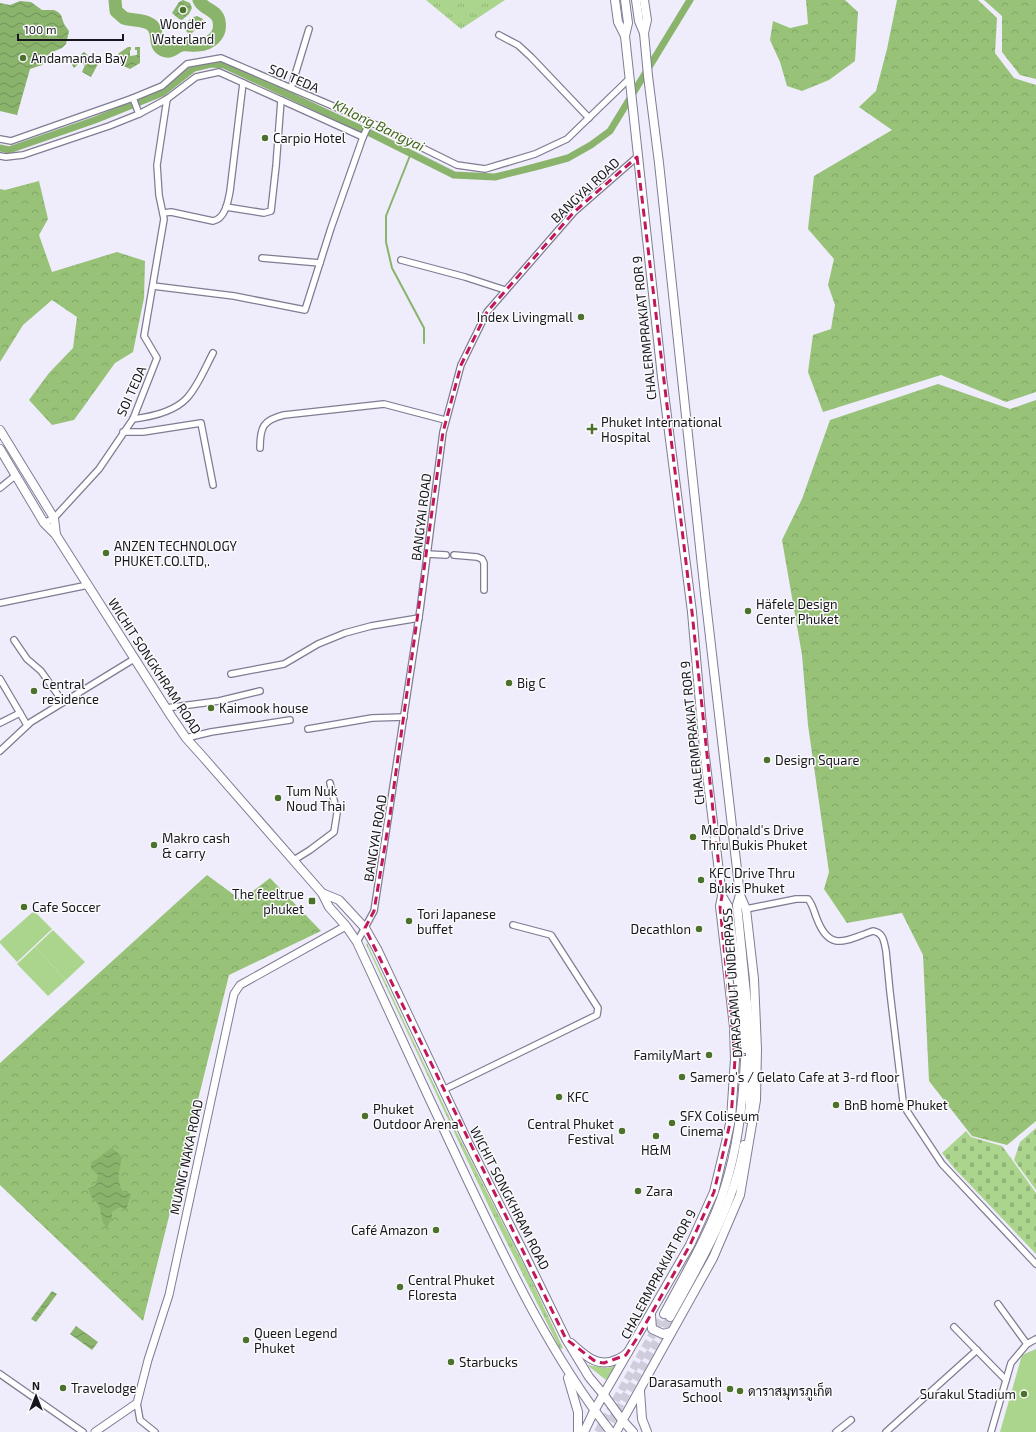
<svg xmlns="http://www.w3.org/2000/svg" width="1036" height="1432" viewBox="0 0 1036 1432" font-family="'Exo 2',Sarabun,sans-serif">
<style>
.grass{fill:url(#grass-tufts)}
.forest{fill:url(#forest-crowns)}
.cemetery{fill:url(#cemetery-stones)}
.garden{fill:#abd58d}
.water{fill:url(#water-waves)}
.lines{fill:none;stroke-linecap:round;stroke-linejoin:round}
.stream{stroke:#8ab46c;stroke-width:2}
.canal{stroke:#8ab46c;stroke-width:7}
.river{stroke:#8ab46c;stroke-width:13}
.secondary-tunnel{stroke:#cfccdb;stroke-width:8;stroke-dasharray:8 4;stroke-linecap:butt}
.minor-casing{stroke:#807c93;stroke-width:8}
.tertiary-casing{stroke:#807c93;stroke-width:9}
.secondary-casing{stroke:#807c93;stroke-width:10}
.minor{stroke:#fff;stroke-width:5.5}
.tertiary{stroke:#fff;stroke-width:7}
.secondary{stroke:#fff;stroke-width:8}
.marked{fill:none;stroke:#c2185b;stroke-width:3;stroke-dasharray:8 5;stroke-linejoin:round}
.poi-dot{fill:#4c712c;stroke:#fbfbfb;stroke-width:1.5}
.labels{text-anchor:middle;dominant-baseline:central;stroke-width:3;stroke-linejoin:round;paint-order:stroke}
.poi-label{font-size:13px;fill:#17151e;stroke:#fbfbfb;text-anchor:start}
.street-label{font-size:13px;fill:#17151e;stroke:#fbfbfb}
.water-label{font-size:14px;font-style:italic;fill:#3c6218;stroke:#fbfbfb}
</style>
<defs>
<pattern id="grass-tufts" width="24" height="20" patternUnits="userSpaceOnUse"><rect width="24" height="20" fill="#abd58d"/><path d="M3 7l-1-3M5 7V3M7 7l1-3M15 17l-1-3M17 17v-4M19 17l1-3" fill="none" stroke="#92b679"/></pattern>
<pattern id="forest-crowns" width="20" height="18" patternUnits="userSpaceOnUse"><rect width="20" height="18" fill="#97c278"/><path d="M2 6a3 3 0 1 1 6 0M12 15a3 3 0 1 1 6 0" fill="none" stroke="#81a667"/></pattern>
<pattern id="cemetery-stones" width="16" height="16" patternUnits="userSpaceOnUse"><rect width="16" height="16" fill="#abd58d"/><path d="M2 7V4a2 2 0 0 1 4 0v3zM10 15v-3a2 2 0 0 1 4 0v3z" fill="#92b679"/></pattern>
<pattern id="water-waves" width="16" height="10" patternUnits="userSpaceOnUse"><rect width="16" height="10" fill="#8ab46c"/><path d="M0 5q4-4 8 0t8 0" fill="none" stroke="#709158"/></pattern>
</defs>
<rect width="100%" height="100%" fill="#efecfc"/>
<!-- grass -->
<g class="grass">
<polygon points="426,0 505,0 461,29"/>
<polygon points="367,943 455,1129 529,1275 563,1348 560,1349 492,1213 366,944"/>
<polygon points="587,1365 607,1368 615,1366 606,1380"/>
</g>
<!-- forest -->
<g class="forest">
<polygon points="806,0 845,0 858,12 855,61 829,80 802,91 787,86 780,62 770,40 773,21 790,28 808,24"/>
<polygon points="897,0 978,0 997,18 995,53 1014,78 1036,85 1036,392 1006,402 941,375 823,412 808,372 813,335 831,329 835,305 828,285 834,259 808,229 814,176 892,130 859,107 876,91 887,49"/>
<polygon points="984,0 1036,0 1036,79 1020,75 1002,52 1002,16"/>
<polygon points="39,181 48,219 39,235 52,272 117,252 145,261 144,298 133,352 115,363 74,420 52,425 29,400 49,373 73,348 77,317 52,300 23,325 0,362 0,189 5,190"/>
<polygon points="938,384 1010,409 1036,400 1036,1121 1007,1145 972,1136 929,1081 923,955 902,913 847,923 824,889 829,872 808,725 802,655 782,540 802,499 830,420"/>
<polygon points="207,875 241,900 270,878 321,931 229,975 143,1321 0,1185 0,1063"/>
</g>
<!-- cemetery -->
<g class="cemetery">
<polygon points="1036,1128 1036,1190 1014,1160 1020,1142"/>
<polygon points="966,1131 971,1137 1002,1146 1036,1193 1036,1254 954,1168 942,1153"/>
</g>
<!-- garden -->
<g class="garden">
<polygon points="34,911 52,929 17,962 0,943 0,941"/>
<polygon points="53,930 85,962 66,980 35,947"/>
<polygon points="35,947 66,980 48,996 17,964"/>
<polygon points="1036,1349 1036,1432 1000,1432 1022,1355"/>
</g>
<!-- water -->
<g class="water">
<polygon points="183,0 190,3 192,8 189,14 182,20 179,19 172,13 179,2"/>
<polygon points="20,1 31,2 42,10 54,10 58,12 61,15 64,24 69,31 66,44 62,48 50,53 47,56 47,60 42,65 30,69 17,115 0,111 0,3 10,5"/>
<path d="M197,16L203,19L200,25L190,35L185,30C185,22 190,18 197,16Z"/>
<polygon points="128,47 131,47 131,50 130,50 130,56 137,55 137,50 135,50 135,47 140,47 140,63 130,69 115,62 119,53"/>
<polygon points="84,52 98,64 91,77 82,72 85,65 80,62 74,68 71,63"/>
<path d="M111,1148L117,1152L122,1158C119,1172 116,1178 123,1192L131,1194L126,1210L120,1207L112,1212V1219L107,1227L103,1223L99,1205L92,1198L88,1188L95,1186L98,1175L91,1169V1162C99,1159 104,1153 111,1148Z"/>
<polygon points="52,1291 57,1294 36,1322 31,1319"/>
<polygon points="76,1326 98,1342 92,1350 70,1334"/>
</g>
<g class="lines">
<!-- stream -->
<polyline class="stream" points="411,153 386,216 386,242 392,268 424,328 424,343"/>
<!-- canal -->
<polyline class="canal" points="0,148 9,150 95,120 162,93 194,68 211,64 224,65 370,133 454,175 495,177 535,167 568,158 591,145 610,131 690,0"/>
<!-- river -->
<path class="river" d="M115,0L116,11L124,18C133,21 142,19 150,24C161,30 152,45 163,50C172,54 174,47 182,45C187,44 193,46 198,45C210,44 222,36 219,21C217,9 203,10 199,0"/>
<!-- secondary-tunnel -->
<g class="secondary-tunnel">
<polyline points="598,1432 664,1314"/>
<polyline points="605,1432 670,1317"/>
</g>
<!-- minor casing -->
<g class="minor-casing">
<g id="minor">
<polyline points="499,35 518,45 531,57 589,118"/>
<polyline points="291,88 309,29"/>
<polyline points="133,98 139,114"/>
<polyline points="0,139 11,141 133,98 162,86 187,64 221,58 370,122 457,165 485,169 535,154 567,139 629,79"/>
<polyline points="0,156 6,157 23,155 109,126 139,114 167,99 196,77 219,72 363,137"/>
<polyline points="226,207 264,213 271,211 276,166 281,100"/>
<path d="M163,213L171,212L213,221C225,219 228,202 230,191L243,83"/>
<polyline points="262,258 320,263"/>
<polyline points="401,260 465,277 505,290"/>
<polyline points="153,286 234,296 305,310 331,228 363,137 370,122"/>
<path d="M133,419C150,417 174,412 187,398C198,386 205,368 213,353"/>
<polyline points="123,432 143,432 201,423 213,485"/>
<path d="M260,448C260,427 263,420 284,415L384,404L445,420"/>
<polyline points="0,488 16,475"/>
<polyline points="44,523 54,518 99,469 133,419 157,358 144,336 164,219 159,195 157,165 167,99"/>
<polyline points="427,554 446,555"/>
<polyline points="454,555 477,557 482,559 484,563 484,590"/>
<polyline points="0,603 88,585"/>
<polyline points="14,640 27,659 41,671 63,702"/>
<polyline points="231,674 284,664 318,644 345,633 371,626 419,618"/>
<polyline points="0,679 27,725"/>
<polyline points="166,708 219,701 260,691"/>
<polyline points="0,723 20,713"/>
<polyline points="308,729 372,718 404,717"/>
<polyline points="186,738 211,732 290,720"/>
<polyline points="0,751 31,722 134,659"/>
<polyline points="294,860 310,850 334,832 337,813 330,783"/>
<path d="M746,909L796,899H808C813,905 814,912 817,919C830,953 846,940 873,931C884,933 884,942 886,951L890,992L903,1101L907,1111L942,1164L1036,1264"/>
<polyline points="357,942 374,911 420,610 443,432 461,365 487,312 574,212 637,157"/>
<polyline points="443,1090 597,1015 598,1008 551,935 513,925"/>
<polyline points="998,1304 1027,1344"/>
<polyline points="954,1327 1006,1380"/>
<polyline points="0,1374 83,1432"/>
<polyline points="137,1403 140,1420 155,1432"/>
<polyline points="836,1432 851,1420"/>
<polyline points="886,1432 977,1350"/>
<polyline points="991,1432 1011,1363 1027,1344 1036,1339"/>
</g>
</g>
<!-- tertiary casing -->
<g class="tertiary-casing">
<polyline id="tertiary" points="95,1432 137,1403 148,1360 169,1295 234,994 240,985 346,926"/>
</g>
<!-- secondary casing -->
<g class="secondary-casing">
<g id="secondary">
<polyline points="636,0 639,21 644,33"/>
<polyline points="625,36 628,23 625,0"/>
<polyline points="0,430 54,518 56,535"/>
<path d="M0,449L44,523L56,535L171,716L186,738L204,758L322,893L329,907L346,926L357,942C394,1022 431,1103 469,1183C510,1269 552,1357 611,1432"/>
<polyline points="322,893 339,900 365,928 377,949 468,1142 524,1253 566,1339 589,1377 604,1395 622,1420 633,1432"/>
<polyline points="740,895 737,905 750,1033 750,1105 748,1119"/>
<polyline points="722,896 728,906 742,1012 745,1049"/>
<path d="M664,1314C685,1275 712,1229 725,1187C738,1146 743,1103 745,1060"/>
<polyline points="651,1315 652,1329 663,1334 671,1332"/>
<path d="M670,1317C700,1263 734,1206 744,1145"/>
<path d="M571,1343C586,1356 598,1369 618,1359C622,1357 625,1356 628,1352"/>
<polyline points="568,1378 578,1412 578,1432"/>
<polyline points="640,1391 642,1419 647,1432"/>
<polyline points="584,1432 594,1411 690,1245 714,1192 726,1142 731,1119 735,1059 734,1027 720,906 722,896 704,749 692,612 662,377 625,36 618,22 615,0"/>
<polyline points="616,1432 713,1258 740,1195 756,1100 757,1049 754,979 746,909 740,895 705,594 659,163 648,76 644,33 647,20 644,0"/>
</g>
</g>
<!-- minor -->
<use href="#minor" class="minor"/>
<!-- tertiary -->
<use href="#tertiary" class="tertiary"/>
<!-- secondary -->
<use href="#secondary" class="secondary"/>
</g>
<!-- marked area -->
<path class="marked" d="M637,157L692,612L722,896L720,906L735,1059L731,1119L714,1192L690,1245L641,1332L626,1355L604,1363L596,1362L566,1339L365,928L374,911L390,815L443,432L461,365L487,312L574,212Z"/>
<!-- markers -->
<g class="poi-dot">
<circle cx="183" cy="10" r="4"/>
<circle cx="23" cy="58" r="4"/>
<circle cx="265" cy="138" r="4"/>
<circle cx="581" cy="317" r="4"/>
<path d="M590 423h4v4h4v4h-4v4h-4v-4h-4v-4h4z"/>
<circle cx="106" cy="553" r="4"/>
<circle cx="748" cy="611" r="4"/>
<circle cx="509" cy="683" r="4"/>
<circle cx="34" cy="691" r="4"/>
<circle cx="211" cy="708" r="4"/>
<circle cx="767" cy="760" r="4"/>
<circle cx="278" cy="798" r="4"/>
<circle cx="693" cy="837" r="4"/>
<circle cx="154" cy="845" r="4"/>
<circle cx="701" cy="880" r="4"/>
<rect x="308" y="897" width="8" height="8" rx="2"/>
<circle cx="24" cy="907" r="4"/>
<circle cx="409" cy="921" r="4"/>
<circle cx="699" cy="929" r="4"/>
<circle cx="709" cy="1055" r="4"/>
<circle cx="682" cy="1077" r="4"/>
<circle cx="559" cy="1097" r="4"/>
<circle cx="836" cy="1105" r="4"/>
<circle cx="365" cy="1116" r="4"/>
<circle cx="672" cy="1123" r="4"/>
<circle cx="622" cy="1131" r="4"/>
<circle cx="656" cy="1136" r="4"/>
<circle cx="638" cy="1191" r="4"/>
<circle cx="436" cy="1230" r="4"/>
<circle cx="400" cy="1287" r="4"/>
<circle cx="246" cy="1340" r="4"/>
<circle cx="451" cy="1362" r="4"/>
<circle cx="63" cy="1388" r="4"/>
<circle cx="730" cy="1389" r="4"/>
<circle cx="740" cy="1391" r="4"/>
<circle cx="1024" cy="1394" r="4"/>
</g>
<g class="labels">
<!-- poi labels -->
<g class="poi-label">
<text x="183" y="24" text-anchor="middle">Wonder<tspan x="183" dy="15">Waterland</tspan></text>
<text x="31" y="58">Andamanda Bay</text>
<text x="273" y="138">Carpio Hotel</text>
<text x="573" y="317" text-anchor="end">Index Livingmall</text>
<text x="601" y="422">Phuket International<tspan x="601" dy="15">Hospital</tspan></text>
<text x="114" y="546">ANZEN TECHNOLOGY<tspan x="114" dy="15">PHUKET.CO.LTD,.</tspan></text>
<text x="756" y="604">Häfele Design<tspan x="756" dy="15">Center Phuket</tspan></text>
<text x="517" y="683">Big C</text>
<text x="42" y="684">Central<tspan x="42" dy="15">residence</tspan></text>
<text x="219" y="708">Kaimook house</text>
<text x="775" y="760">Design Square</text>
<text x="286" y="791">Tum Nuk<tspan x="286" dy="15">Noud Thai</tspan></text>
<text x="701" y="830">McDonald's Drive<tspan x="701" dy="15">Thru Bukis Phuket</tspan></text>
<text x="162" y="838">Makro cash<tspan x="162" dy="15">&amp; carry</tspan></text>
<text x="709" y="873">KFC Drive Thru<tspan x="709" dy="15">Bukis Phuket</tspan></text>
<text x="304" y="894" text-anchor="end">The feeltrue<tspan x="304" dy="15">phuket</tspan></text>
<text x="32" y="907">Cafe Soccer</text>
<text x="417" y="914">Tori Japanese<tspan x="417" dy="15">buffet</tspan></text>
<text x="691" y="929" text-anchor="end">Decathlon</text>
<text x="701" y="1055" text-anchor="end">FamilyMart</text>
<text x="690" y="1077">Samero's / Gelato Cafe at 3-rd floor</text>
<text x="567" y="1097">KFC</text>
<text x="844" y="1105">BnB home Phuket</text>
<text x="373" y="1109">Phuket<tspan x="373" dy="15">Outdoor Arena</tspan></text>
<text x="680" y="1116">SFX Coliseum<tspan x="680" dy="15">Cinema</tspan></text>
<text x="614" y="1124" text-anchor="end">Central Phuket<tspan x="614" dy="15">Festival</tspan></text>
<text x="656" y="1150" text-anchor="middle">H&amp;M</text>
<text x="646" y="1191">Zara</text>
<text x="428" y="1230" text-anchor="end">Café Amazon</text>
<text x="408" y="1280">Central Phuket<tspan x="408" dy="15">Floresta</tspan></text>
<text x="254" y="1333">Queen Legend<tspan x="254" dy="15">Phuket</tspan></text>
<text x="459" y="1362">Starbucks</text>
<text x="722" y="1382" text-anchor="end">Darasamuth<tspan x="722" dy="15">School</tspan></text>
<text x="71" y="1388">Travelodge</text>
<text x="748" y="1391">ดาราสมุทรภูเก็ต</text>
<text x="1016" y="1394" text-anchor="end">Surakul Stadium</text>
</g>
<!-- street labels -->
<g class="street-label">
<text transform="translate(294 78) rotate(23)">SOI TEDA</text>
<text transform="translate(585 190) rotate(-43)">BANGYAI ROAD</text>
<text transform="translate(644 328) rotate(-96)">CHALERMPRAKIAT ROR 9</text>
<text transform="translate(131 391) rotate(-66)">SOI TEDA</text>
<text transform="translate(421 517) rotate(-83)">BANGYAI ROAD</text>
<text transform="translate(155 666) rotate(57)">WICHIT SONGKHRAM ROAD</text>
<text transform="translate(692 733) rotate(-96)">CHALERMPRAKIAT ROR 9</text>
<text transform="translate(375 838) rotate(-81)">BANGYAI ROAD</text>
<text transform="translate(732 983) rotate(-94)">DARASAMUT UNDERPASS</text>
<text transform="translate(186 1157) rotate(-78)">MUANG NAKA ROAD</text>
<text transform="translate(510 1198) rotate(63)">WICHIT SONGKHRAM ROAD</text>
<text transform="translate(658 1274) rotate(-62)">CHALERMPRAKIAT ROR 9</text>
</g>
<!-- water labels -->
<g class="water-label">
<text transform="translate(379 125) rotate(26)">Khlong Bangyai</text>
</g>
</g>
<!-- north arrow -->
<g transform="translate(36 1396)" stroke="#fbfbfb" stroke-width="3" paint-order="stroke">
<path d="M0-3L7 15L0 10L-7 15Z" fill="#17151e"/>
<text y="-6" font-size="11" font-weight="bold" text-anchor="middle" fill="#17151e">N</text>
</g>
<!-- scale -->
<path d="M18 34v6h105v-6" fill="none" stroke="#17151e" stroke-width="2"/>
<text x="24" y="34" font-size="12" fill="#17151e" stroke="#fbfbfb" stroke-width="3" paint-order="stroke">100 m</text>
</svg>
